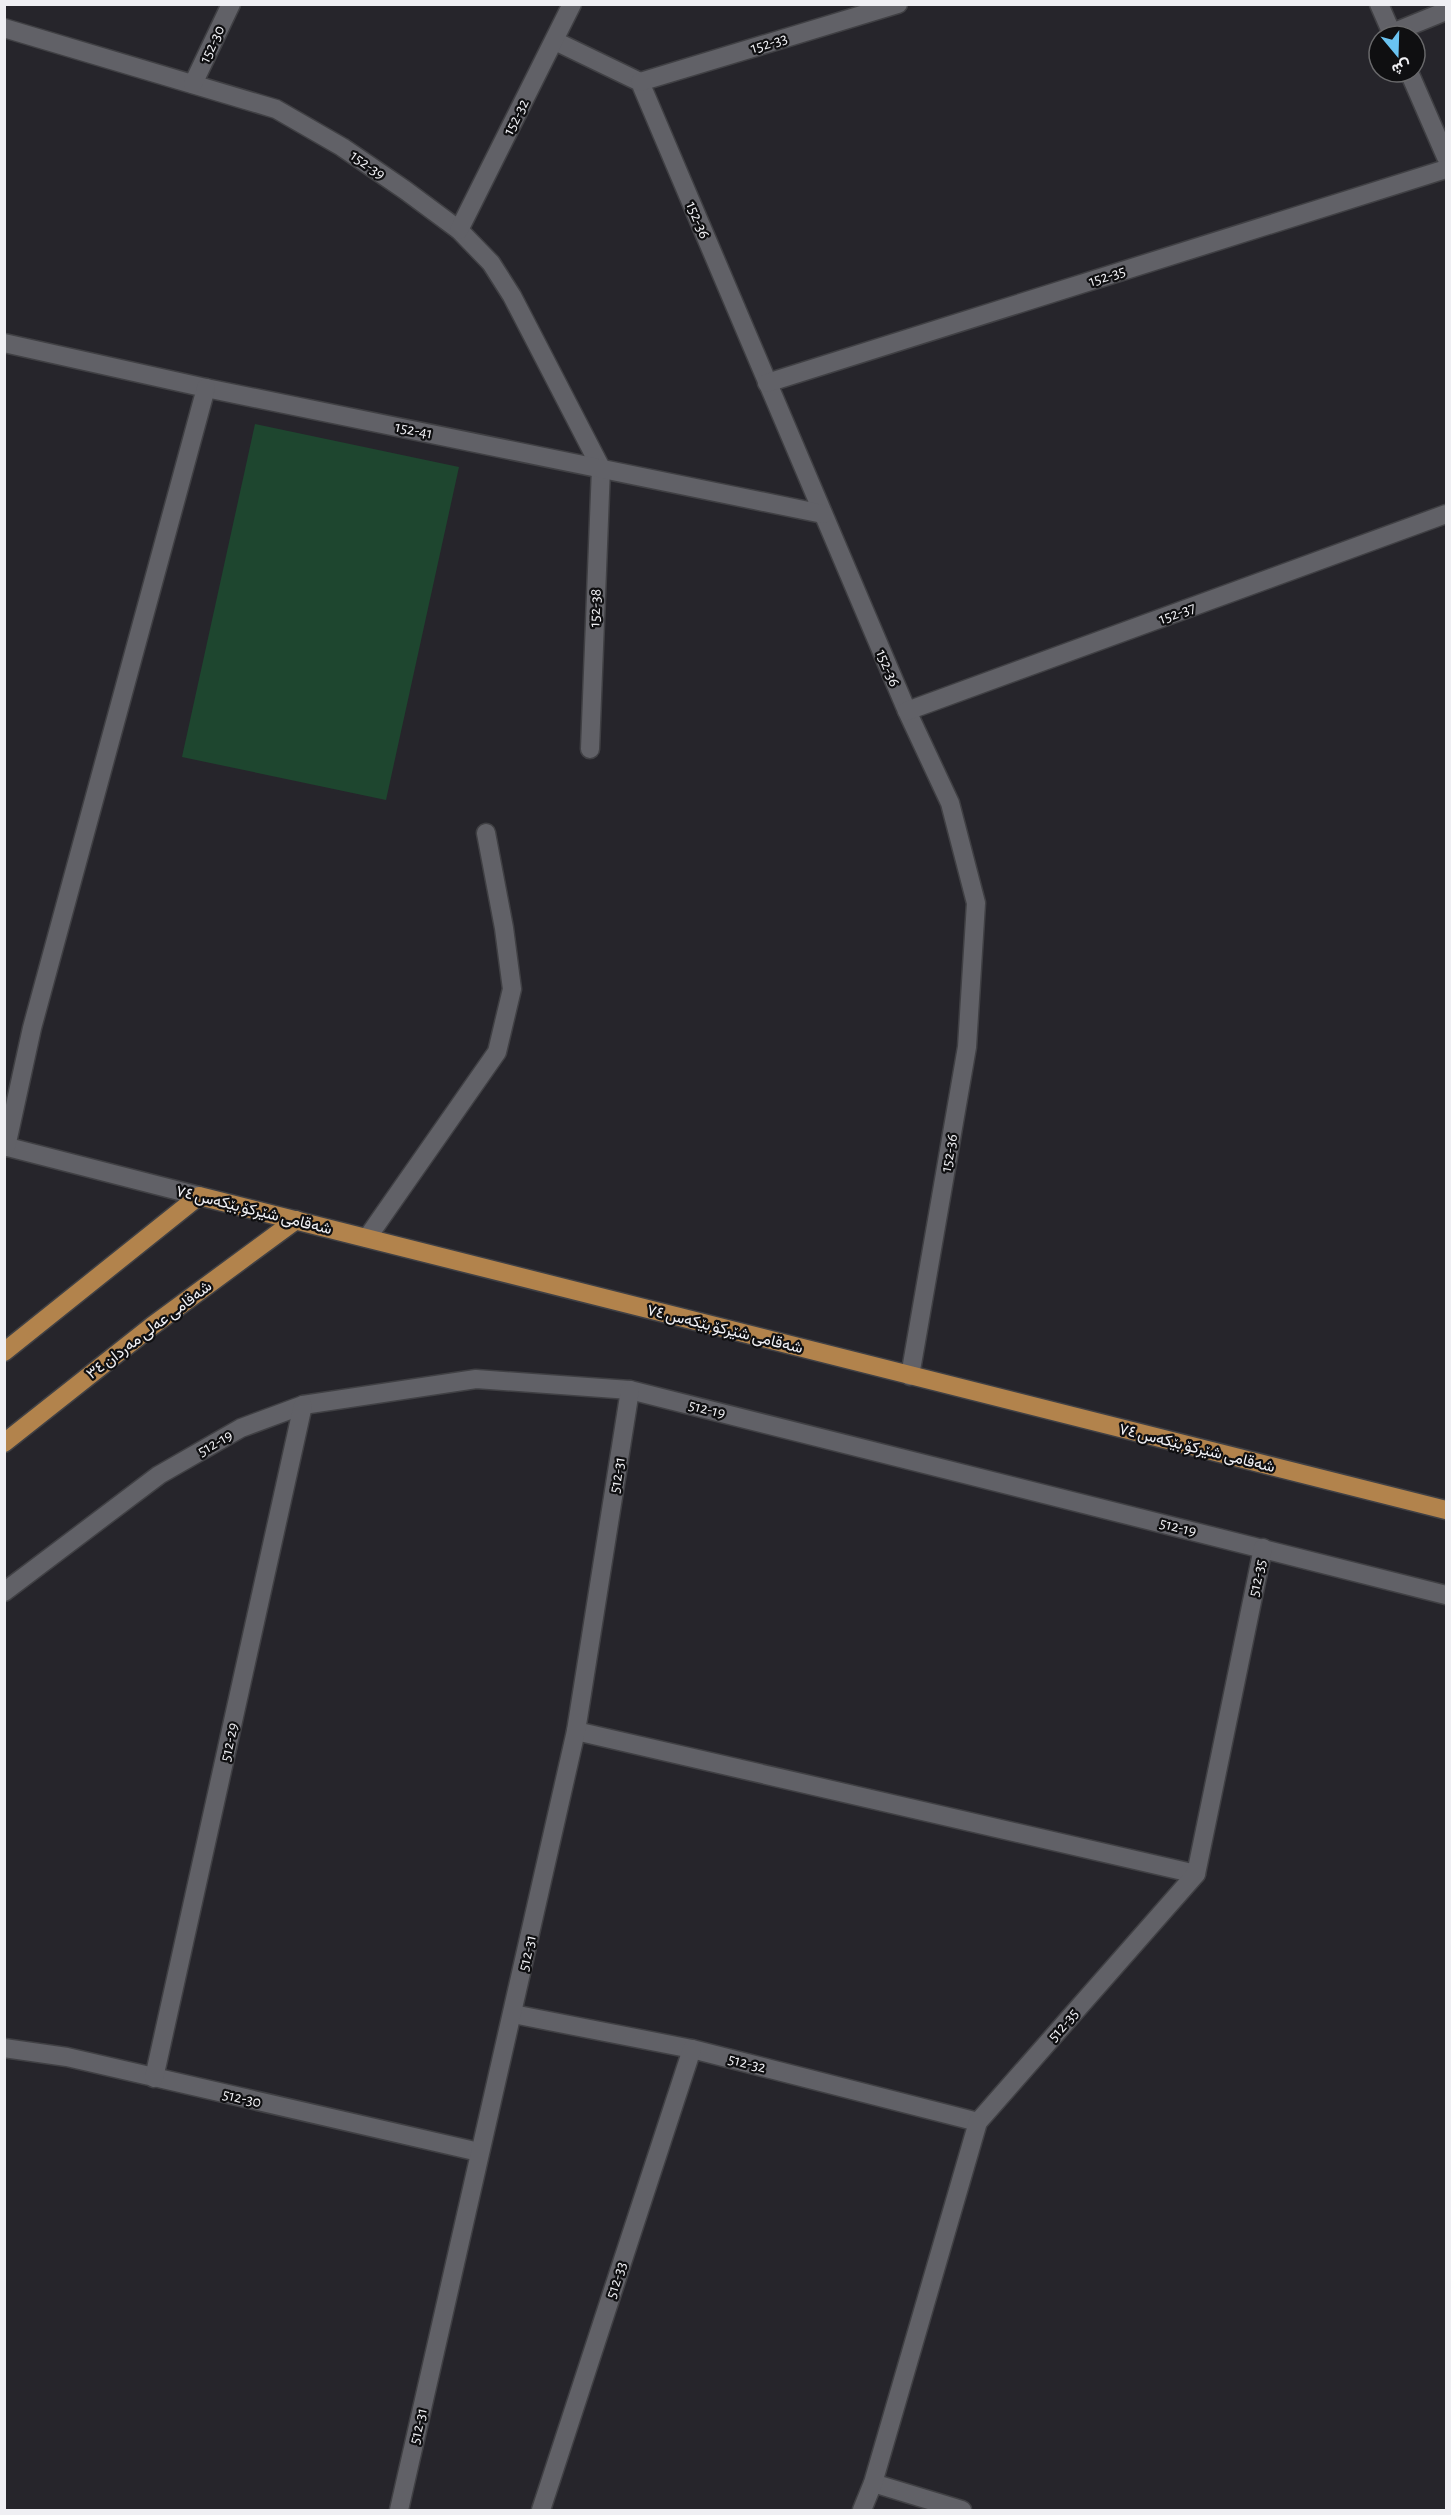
<svg xmlns="http://www.w3.org/2000/svg" width="1451" height="2515" viewBox="0 0 1451 2515" font-family="'Alegreya Sans',Vazirmatn,sans-serif">
<style>
.green{fill:#1e462f}
.lines{fill:none;stroke-linecap:round;stroke-linejoin:round}
.minor-casing{stroke:#404044;stroke-width:21}
.major-casing{stroke:#404044;stroke-width:21}
.minor{stroke:#616167;stroke-width:18}
.major{stroke:#b2834c;stroke-width:18}
.labels{text-anchor:middle;dominant-baseline:central;stroke-width:4.5;stroke-linejoin:round;paint-order:stroke}
.street-label{font-size:16px;fill:#efeff3;stroke:#0f0f11}
</style>
<rect width="100%" height="100%" fill="#26252b"/>
<!-- green -->
<polygon class="green" points="255,424 459,467 386,800 182,757"/>
<g class="lines">
<!-- minor casing -->
<g class="minor-casing">
<g id="minor">
<polyline points="1379,4 1393,36"/>
<polyline points="4,28 276,109 342,147 405,190 459,230 491,263 512,296 601,468 590,749"/>
<polyline points="1392,33 1446,11"/>
<polyline points="555,41 640,82 907,711 950,803 976,903 967,1047 910,1376"/>
<polyline points="1409,72 1446,157"/>
<polyline points="640,82 898,4"/>
<polyline points="193,84 231,4"/>
<polyline points="459,230 572,4"/>
<polyline points="4,343 206,388 823,514"/>
<polyline points="767,383 1446,169"/>
<polyline points="907,711 1446,514"/>
<polyline points="4,1146 199,1196"/>
<polyline points="6,1147 32,1028 206,388"/>
<polyline points="367,1238 497,1052 512,989 504,928 486,833"/>
<polyline points="4,1592 159,1475 241,1428 303,1405 476,1379 630,1390 1446,1595"/>
<polyline points="576,1731 1196,1874"/>
<polyline points="513,2014 692,2049 978,2122"/>
<polyline points="4,2048 67,2057 479,2152"/>
<polyline points="154,2078 303,1405"/>
<polyline points="873,2483 962,2510"/>
<polyline points="399,2510 576,1731 630,1390"/>
<polyline points="541,2510 692,2049"/>
<polyline points="862,2510 873,2483 978,2122 1196,1874 1263,1548"/>
</g>
</g>
<!-- major casing -->
<g class="major-casing">
<g id="major">
<polyline points="4,1352 199,1196 1446,1510"/>
<polyline points="4,1443 152,1326 296,1220"/>
</g>
</g>
<!-- minor -->
<use href="#minor" class="minor"/>
<!-- major -->
<use href="#major" class="major"/>
</g>
<g class="labels">
<!-- street labels -->
<g class="street-label">
<text transform="translate(769 43) rotate(-17)">152-33</text>
<text transform="translate(212 44) rotate(-65)">152-30</text>
<text transform="translate(516 117) rotate(-63)">152-32</text>
<text transform="translate(368 165) rotate(35)">152-39</text>
<text transform="translate(698 220) rotate(67)">152-36</text>
<text transform="translate(1107 276) rotate(-18)">152-35</text>
<text transform="translate(414 430) rotate(11)">152-41</text>
<text transform="translate(595 608) rotate(-88)">152-38</text>
<text transform="translate(1177 613) rotate(-20)">152-37</text>
<text transform="translate(888 668) rotate(67)">152-36</text>
<text transform="translate(949 1153) rotate(-80)">152-36</text>
<text transform="translate(254 1210) rotate(14)">شەقامی شێرکۆ بێکەس ٧٤</text>
<text transform="translate(725 1329) rotate(14)">شەقامی شێرکۆ بێکەس ٧٤</text>
<text transform="translate(149 1330) rotate(-37)">شەقامی عەلی مەردان ٣٤</text>
<text transform="translate(707 1409) rotate(14)">512-19</text>
<text transform="translate(215 1443) rotate(-30)">512-19</text>
<text transform="translate(1197 1448) rotate(14)">شەقامی شێرکۆ بێکەس ٧٤</text>
<text transform="translate(617 1475) rotate(-81)">512-31</text>
<text transform="translate(1178 1527) rotate(14)">512-19</text>
<text transform="translate(1257 1578) rotate(-78)">512-35</text>
<text transform="translate(229 1742) rotate(-78)">512-29</text>
<text transform="translate(527 1953) rotate(-77)">512-31</text>
<text transform="translate(1063 2025) rotate(-49)">512-35</text>
<text transform="translate(747 2063) rotate(14)">512-32</text>
<text transform="translate(242 2098) rotate(13)">512-30</text>
<text transform="translate(616 2280) rotate(-72)">512-33</text>
<text transform="translate(418 2426) rotate(-77)">512-31</text>
</g>
</g>
<!-- border -->
<rect width="1451" height="2515" fill="none" stroke="#efeff3" stroke-width="12"/>
<!-- north arrow -->
<g transform="translate(1397 54) rotate(161)"><circle r="28" fill="#0f0f11" stroke="#69696b" stroke-width="1.5"/>
<path d="M0-4.5L10 22L0 15L-10 22Z" fill="#6ac3f1"/>
<text y="-9" font-size="16" font-weight="bold" text-anchor="middle" fill="#efeff3">ش</text>
</g>
</svg>
